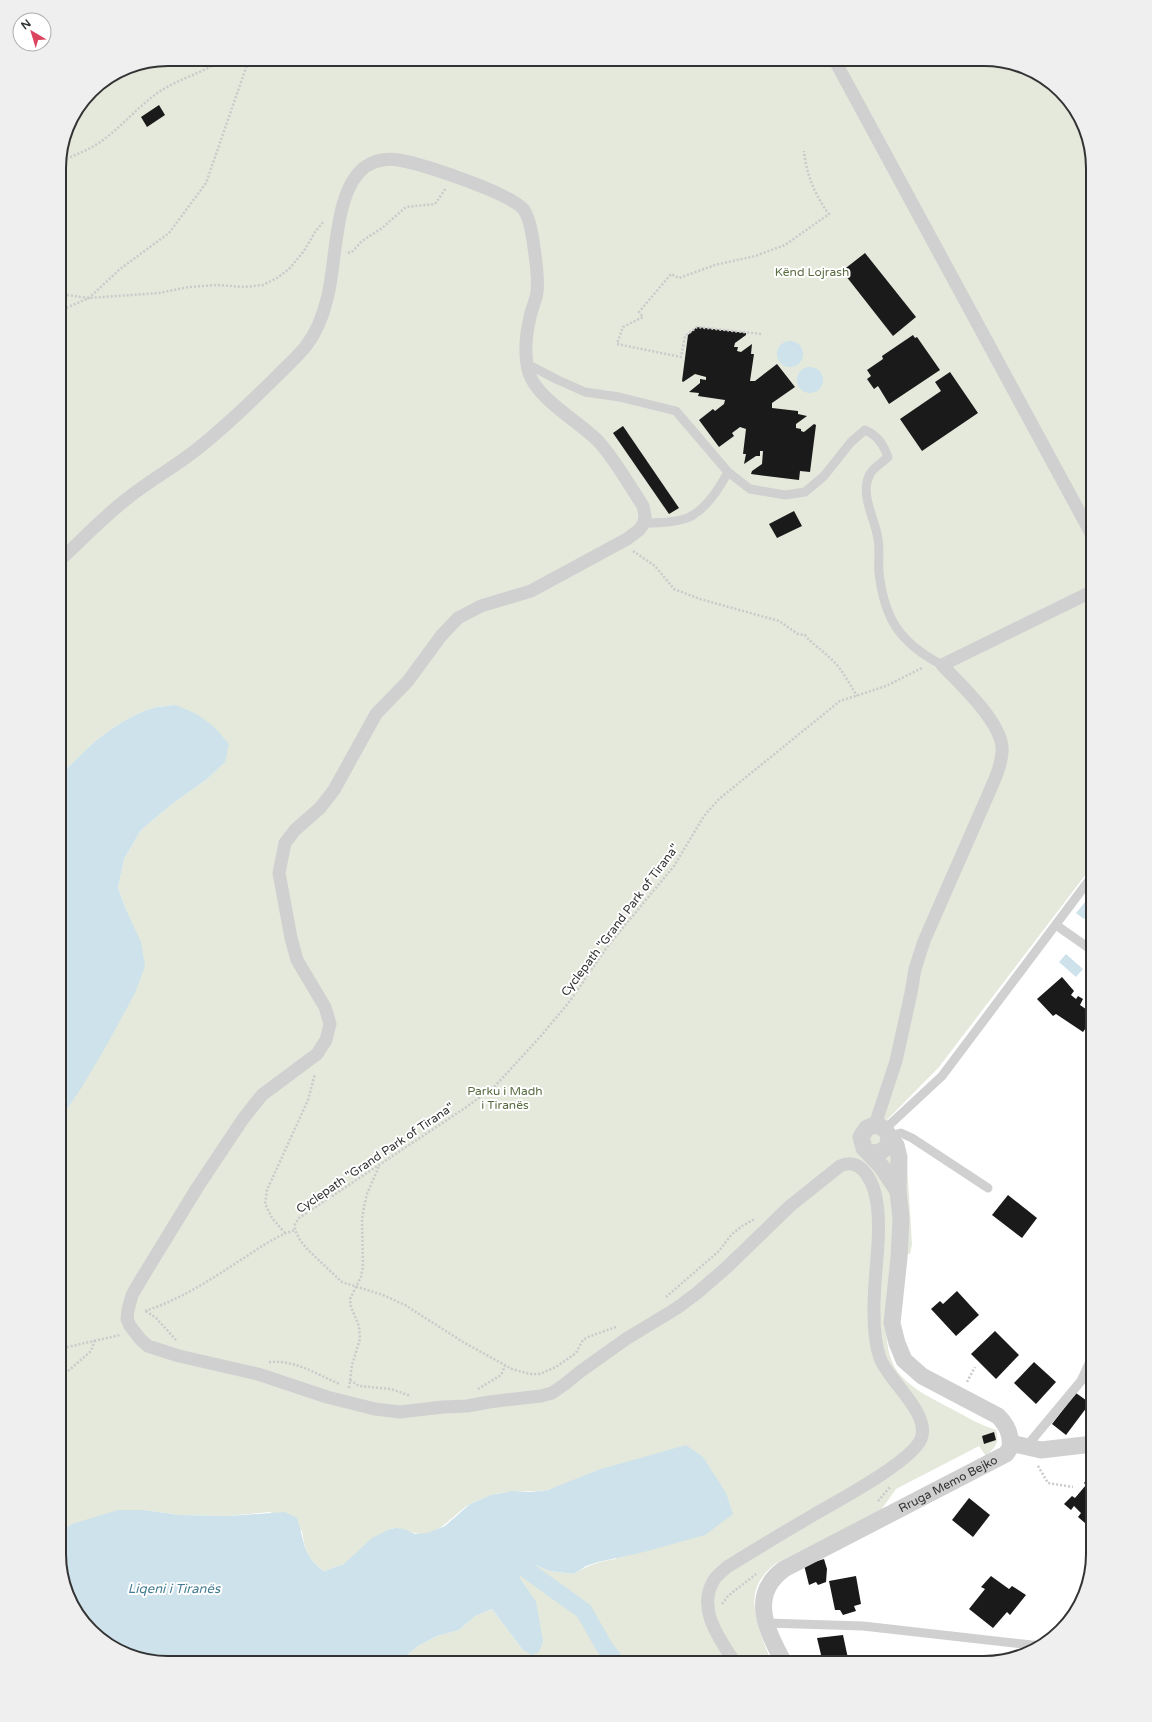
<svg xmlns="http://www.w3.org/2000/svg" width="1152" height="1722" viewBox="0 0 1152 1722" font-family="'Varela Round',sans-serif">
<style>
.green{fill:#e4e9dc}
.water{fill:#cde2ea}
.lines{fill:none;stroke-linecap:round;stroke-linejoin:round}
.canal{stroke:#cde2ea;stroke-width:17}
.building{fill:#1a1a1a}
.path{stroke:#cacaca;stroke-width:2.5;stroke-dasharray:2 2;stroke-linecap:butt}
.service{stroke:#d0d0d0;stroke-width:9}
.pedestrian{stroke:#d0d0d0;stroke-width:13}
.minor{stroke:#d0d0d0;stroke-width:17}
.labels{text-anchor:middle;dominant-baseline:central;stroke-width:4;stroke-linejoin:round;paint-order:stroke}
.park-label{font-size:12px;fill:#5a6c42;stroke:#fff}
.street-label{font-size:12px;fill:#333;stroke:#fff}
.water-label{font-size:13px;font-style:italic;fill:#447c91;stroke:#fff}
.rim{fill:none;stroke:#333;stroke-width:2}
</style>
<rect width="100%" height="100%" fill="#fff"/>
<!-- green -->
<path class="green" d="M168,59H991L1044,77L1079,114L1093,168V865L939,1067L887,1120L903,1142L907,1163L912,1244L910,1254H892C889,1285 878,1344 897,1371C909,1387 929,1397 946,1406C962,1414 979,1425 996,1430C1000,1443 995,1447 986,1456L979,1446L896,1489L881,1510L775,1564C753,1582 751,1598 758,1625C762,1639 766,1650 773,1663H398L418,1646L437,1636L459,1630L475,1616L492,1609L523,1650L543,1641L527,1589L520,1578V1570L527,1565H535L550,1571L574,1574C588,1565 600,1561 616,1559L598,1470C582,1477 564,1486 547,1490C528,1493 508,1489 490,1496C483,1498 476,1501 470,1504C455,1513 446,1528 428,1533C414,1537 404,1526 390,1529L344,1564L324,1571C307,1559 305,1550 302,1531L270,1512L228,1516L179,1515L144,1510L72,1524L59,1531V1121L77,1094L127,912L118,888L124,859L141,830L172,804L207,779L225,762L175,705C168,706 160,706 153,708C132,714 105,732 89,747C79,756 71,766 59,774V161L67,126L91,91L127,67Z"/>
<!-- water -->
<g class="water">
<circle cx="790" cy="354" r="13"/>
<circle cx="810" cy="380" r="13"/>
<path d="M175,705C202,715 211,722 229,744L225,762L207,779L172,804L141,830L124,859L118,888L127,912L141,942L145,966L135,993L105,1048L80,1090L59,1121V774C71,766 79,756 89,747C105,732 132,714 153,708C160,706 168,706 175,705Z"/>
<polygon points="1090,896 1093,899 1093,908 1084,919 1076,913"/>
<polygon points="1066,954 1083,969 1076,977 1059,962"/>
<path d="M686,1445L703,1457L726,1493L733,1514L705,1535L644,1552L598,1562L586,1566L574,1574L550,1571L535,1565H527L520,1570V1578L536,1602L543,1641L539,1652L532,1655L523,1650L492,1609L475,1616L459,1630L437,1636L418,1646L398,1663H161L108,1645L73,1608L59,1554V1531L72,1524L118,1510H144L179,1515L228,1516L285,1512L297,1518C305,1541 302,1556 324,1571L344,1564L372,1538L390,1529L396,1528L404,1529L415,1534L427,1533L445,1526L470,1504L491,1495L512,1491L530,1492L548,1490L598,1470Z"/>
</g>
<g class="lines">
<!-- canal -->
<polyline class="canal" points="524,1568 584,1611 605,1648 617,1663"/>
</g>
<!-- building -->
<g class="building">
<polygon points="159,105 165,115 147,127 141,117"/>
<polygon points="865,253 916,317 893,336 842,271"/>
<polygon points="697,327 746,333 746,335 735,343 734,347 738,347 737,351 741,352 752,344 751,354 754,354 750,381 755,381 777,364 795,387 772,403 772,408 798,411 798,414 807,416 796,424 796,428 801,429 801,431 804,432 814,424 816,425 810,472 800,471 799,480 751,474 752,471 762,464 763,451 760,451 760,456 756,456 744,464 746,454 743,454 746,429 740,427 732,433 734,436 719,447 699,420 713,409 715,411 724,404 725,400 698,396 699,393 689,392 700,383 700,379 706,380 706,377 695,374 683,382 682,381 688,335"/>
<polygon points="913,335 915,338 917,337 940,370 889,404 878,386 874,389 867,379 871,376 867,370 883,359 882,356"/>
<polygon points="950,372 978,413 922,451 900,419 941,391 935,382"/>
<polygon points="623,426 679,508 669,514 613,433"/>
<polygon points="794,511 802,526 777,538 769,524"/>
<polygon points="1062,977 1074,991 1071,995 1076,999 1078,996 1083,999 1080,1005 1093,1014 1093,1018 1083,1032 1056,1014 1053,1016 1037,999"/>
<polygon points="1008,1195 1037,1218 1022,1238 992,1215"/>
<polygon points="957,1291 979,1315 956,1336 931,1309 940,1301 943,1304"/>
<polygon points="995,1331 1019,1355 996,1379 971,1354"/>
<polygon points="1034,1362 1056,1382 1036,1404 1014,1383"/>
<polygon points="1076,1393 1090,1403 1066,1435 1052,1424"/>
<polygon points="994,1432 996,1440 984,1444 982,1436"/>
<polygon points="1091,1475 1093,1477 1093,1521 1091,1523 1088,1520 1085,1523 1078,1517 1081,1513 1074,1506 1071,1510 1064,1504 1072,1496 1075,1498 1086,1485 1084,1483"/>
<polygon points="969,1498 990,1515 973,1537 952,1520"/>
<polygon points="824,1559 827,1569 826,1582 818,1585 816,1582 809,1585 804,1565"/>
<polygon points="856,1576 861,1604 854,1606 856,1611 843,1615 840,1610 835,1610 829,1581"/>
<polygon points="991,1576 1009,1589 1012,1586 1026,1595 1010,1615 1007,1612 993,1628 969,1609 985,1589 981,1587"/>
<polygon points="843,1635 849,1663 823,1663 817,1638"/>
</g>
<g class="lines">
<!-- path -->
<g class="path">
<path d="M59,162C74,155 90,150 103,140C122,126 137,108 156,94C177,79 203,73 224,59"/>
<polyline points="348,253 353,251 362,241 382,228 406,207 435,204 446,188"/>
<polyline points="59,294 89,298 159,293 189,287 217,285 244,287 263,285 277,278 289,269 304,251 315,232 324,221"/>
<polyline points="59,311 89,298 120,269 169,233 206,183 249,59"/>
<path d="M761,334L697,327L685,336L681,357L617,344L623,327L643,317L639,312L671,274L679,278L715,265L755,256L785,245L829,214C815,196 806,173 804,151"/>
<path d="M633,551L655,566L674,589L700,599L779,621L798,634L805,635C812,644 821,649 829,657C841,667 849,683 857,696"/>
<polyline points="1089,608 1093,613"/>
<polyline points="285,1233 272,1218 265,1204 267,1190 308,1100 315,1074"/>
<polyline points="666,1297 719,1251 731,1235 742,1226 755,1219"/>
<path d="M145,1311C179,1300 209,1281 239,1261C254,1252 268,1241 284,1234C287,1232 291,1232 295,1230"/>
<polyline points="146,1311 156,1318 176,1340"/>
<polyline points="616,1327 588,1337 583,1340 576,1353 556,1367 540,1374 530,1374 512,1369 463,1342 405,1305 383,1295 342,1282 308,1250 300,1240 295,1230 295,1224 299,1218 465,1108 495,1086 540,1037 570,1001 607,947 674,866 704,816 719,799 840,701 886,686 922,668"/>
<polyline points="59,1349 120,1335"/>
<path d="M269,1362C297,1360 315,1374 340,1384"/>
<polyline points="59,1379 91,1351 95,1340"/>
<polyline points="350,1380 359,1386 391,1389 411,1396"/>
<polyline points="967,1382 975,1367"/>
<polyline points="349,1388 352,1365 360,1339 359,1326 351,1307 350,1299 361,1277 363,1266 362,1219 364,1207 367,1194 379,1166"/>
<polyline points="478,1389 501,1375 505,1366"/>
<polyline points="1038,1466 1048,1483 1073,1487"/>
<polyline points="878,1501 890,1487"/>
<polyline points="722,1604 728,1596 756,1574"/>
</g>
<!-- service -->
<g class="service">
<path d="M527,364L558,380L585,392L619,397L676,411L728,472C720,487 708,506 693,515C683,522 657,523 644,523"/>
<path d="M728,472L750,489L785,495L805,492L824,476L851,442L865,430C878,436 883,444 888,457C883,462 873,468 870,474C859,494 875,518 878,539C880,550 878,561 879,572C884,619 900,643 942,665"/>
<polyline points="1056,925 1093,951"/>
<polyline points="885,1129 942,1076 1093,875"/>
<polyline points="889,1136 901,1133 912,1138 988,1188"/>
<polyline points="1026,1447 1081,1381 1093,1355"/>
<polyline points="766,1623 863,1626 1041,1646"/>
</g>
<!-- pedestrian -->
<g class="pedestrian">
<polyline points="834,59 1093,537"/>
<path d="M59,561C82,540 103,517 128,498C148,482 171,469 192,453C222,430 250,403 277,376C286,367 297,357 306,346C316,333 323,316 327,299C337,264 333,191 365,167C375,160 387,158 399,160C422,164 511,193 524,210C530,219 531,230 533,240C535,257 539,275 537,292C536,300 532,308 530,317C526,334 524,356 529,373C537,399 580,422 599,442C616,461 629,485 643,506L645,516L644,523L639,530L627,539L531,591L481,606L458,618L441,636L408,681L376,714L334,790L320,808L295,830L285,843L279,873L291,938L297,960L325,1007L330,1024L326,1040L317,1054L262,1095L243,1119L197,1188L142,1278L132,1295L128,1310L127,1319L130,1326L141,1340L148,1346L157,1349L179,1356L258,1374L327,1397L375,1409L400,1412L443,1407L467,1406L489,1402L541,1396L552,1393L565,1384L581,1371L626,1339L677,1308L697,1293L727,1267L790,1206L840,1166C863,1155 875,1186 877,1204C882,1237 873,1279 874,1313C874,1328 875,1344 880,1358C889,1382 931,1413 921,1439C911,1462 839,1500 815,1514C786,1531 756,1549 727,1567C723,1571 717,1575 714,1580C696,1609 720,1639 735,1663"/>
<path d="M875,1125L896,1061L911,993L915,969L924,941L988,795C994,781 1001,767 1002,752C1005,725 960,684 942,665L1093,591"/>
</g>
<!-- minor -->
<g class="minor">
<path d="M868,1152L879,1153L888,1146L889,1136C884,1126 877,1123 867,1128L861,1137L864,1148L882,1167L898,1191"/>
<polyline points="1011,1443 1041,1450 1093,1444"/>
<path id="s1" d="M784,1663C767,1631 748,1595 784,1569L1006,1454L1010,1448C1012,1435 1007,1425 998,1416L922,1376L904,1360L897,1343L892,1323L899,1258L901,1219L898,1191L899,1157L896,1145L889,1137"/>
</g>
</g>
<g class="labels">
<!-- park labels -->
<g class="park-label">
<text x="812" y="272">Kënd Lojrash</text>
<text x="505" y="1091">Parku i Madh<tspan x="505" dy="14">i Tiranës</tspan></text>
</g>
<!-- street labels -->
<g class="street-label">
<text transform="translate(620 920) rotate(-53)">Cyclepath "Grand Park of Tirana"</text>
<text transform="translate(375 1158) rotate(-34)">Cyclepath "Grand Park of Tirana"</text>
<text stroke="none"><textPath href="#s1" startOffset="290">Rruga Memo Bejko</textPath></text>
</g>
<!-- water labels -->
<g class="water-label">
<text x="174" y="1589">Liqeni i Tiranës</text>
</g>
</g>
<!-- crop -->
<path d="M0 0H1152V1722H0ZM168 66H984A102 102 0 0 1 1086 168V1554A102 102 0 0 1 984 1656H168A102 102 0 0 1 66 1554V168A102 102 0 0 1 168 66Z" fill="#efefef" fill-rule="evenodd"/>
<path class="rim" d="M168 66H984A102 102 0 0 1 1086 168V1554A102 102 0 0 1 984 1656H168A102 102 0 0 1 66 1554V168A102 102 0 0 1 168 66Z"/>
<!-- north arrow -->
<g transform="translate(32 32) rotate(322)"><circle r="19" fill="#ffffff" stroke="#adadad"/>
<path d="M0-3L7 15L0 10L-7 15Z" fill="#db435f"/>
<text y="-6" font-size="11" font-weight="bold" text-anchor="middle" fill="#333333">N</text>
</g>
</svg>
